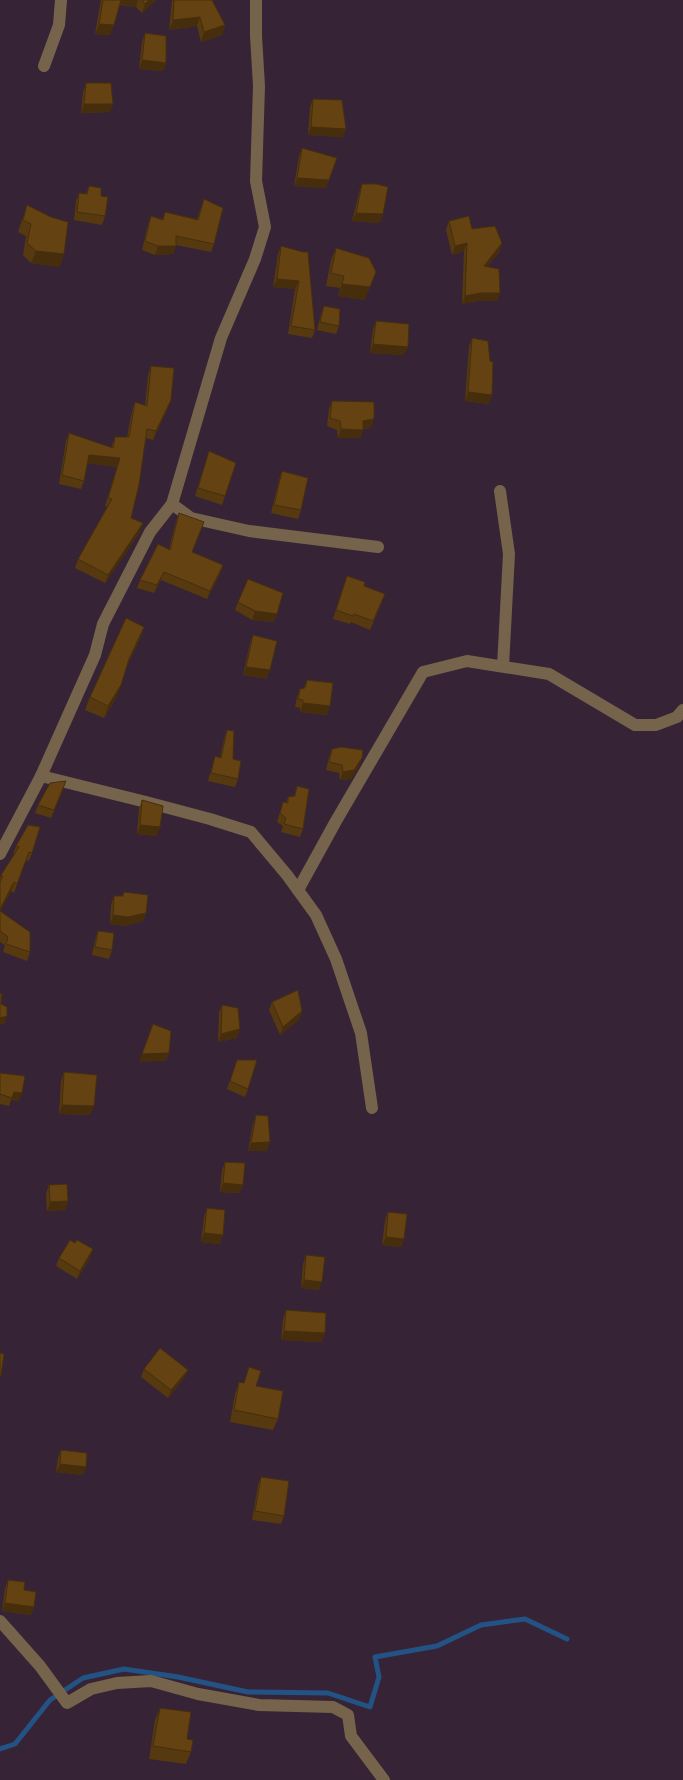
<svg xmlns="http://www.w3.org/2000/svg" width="683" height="1780" viewBox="0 0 683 1780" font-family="Inter,sans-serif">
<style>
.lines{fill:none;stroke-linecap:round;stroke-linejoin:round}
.stream{stroke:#225384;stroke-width:5}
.minor{stroke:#75644b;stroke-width:12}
.tertiary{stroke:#75644b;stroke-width:12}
.wall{fill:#56390f}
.shaded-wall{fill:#462e0d}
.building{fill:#644212;stroke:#462e0d}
</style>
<rect width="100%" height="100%" fill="#362436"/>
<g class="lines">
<!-- stream -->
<polyline class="stream" points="0,1749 15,1744 50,1700 83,1678 124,1669 178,1677 248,1692 328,1693 370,1707 379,1677 375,1657 437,1646 481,1625 525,1619 567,1639"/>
<!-- minor -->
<g class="minor">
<polyline points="44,66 59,25 61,0"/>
<polyline points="500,491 509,554 503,666"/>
<polyline points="172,504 191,518 249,531 378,547"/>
<polyline points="41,776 146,802 210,819 251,832 287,875 316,915 336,959 361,1033 372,1108"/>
<polyline points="298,890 336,821 423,672 467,661 549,674 635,725 656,725 677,717 683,710"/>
<polyline points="0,1621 40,1666 67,1703 91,1689 117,1683 151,1681 198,1694 259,1705 333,1707 348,1715 351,1736 384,1780"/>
</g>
<!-- tertiary -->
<polyline class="tertiary" points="0,854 41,776 95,655 103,624 150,532 172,504 221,338 255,259 265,227 256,181 259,86 256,36 256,0"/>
</g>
<!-- wall -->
<g class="wall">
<polygon points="101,0 156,0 142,13 136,7 120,5 110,35 95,34"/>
<polygon points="172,0 212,0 225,25 222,35 201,42 197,26 169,30"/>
<polygon points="145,33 166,63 163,71 139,69 142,42"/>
<polygon points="86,83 113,104 110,112 81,113 83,92"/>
<polygon points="313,99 343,137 308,135 310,107"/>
<polygon points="302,148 326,188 294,186 299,156"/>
<polygon points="362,184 380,223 352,221 359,193"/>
<polygon points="89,186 101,196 105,216 102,225 74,220 76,201 79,193 86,194"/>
<polygon points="204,199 214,244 211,252 176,245 173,254 155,255 142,250 148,224 151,216 163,219 165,212 197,219"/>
<polygon points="27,205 60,267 31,263 23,255 26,236 18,232"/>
<polygon points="449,221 472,229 502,243 499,252 487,267 500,293 497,301 477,301 462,304 464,251 452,255 446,230"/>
<polygon points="281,246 303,252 315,330 312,338 288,334 295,289 273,287 278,254"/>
<polygon points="336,248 365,300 338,296 340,288 326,286 331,260"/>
<polygon points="324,306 339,326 336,334 317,330 321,314"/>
<polygon points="376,321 404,355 370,353 373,329"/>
<polygon points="472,338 489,404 465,401 469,347"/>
<polygon points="151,366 168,408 153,440 146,438 131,518 140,532 105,583 75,568 78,559 107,507 105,506 117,467 87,463 84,481 81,489 59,484 66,441 69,433 111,448 115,437 127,437 132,411 135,402 145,406 148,375"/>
<polygon points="332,401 371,428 363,429 360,438 338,438 337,430 327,426 329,409"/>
<polygon points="209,451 236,463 222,505 195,496"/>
<polygon points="282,471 301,510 298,519 271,513 279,480"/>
<polygon points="179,513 193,552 223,565 220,574 207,599 161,580 154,593 137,588 140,580 169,549 176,521"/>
<polygon points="347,576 364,586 382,602 370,630 351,622 350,624 333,619"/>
<polygon points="238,602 274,622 252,620 235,610"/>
<polygon points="144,627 140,639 126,668 116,698 104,718 85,710 90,697"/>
<polygon points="253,635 267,679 243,675 250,643"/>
<polygon points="307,680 327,715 300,712 300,708 295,707 297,697 300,689 304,688"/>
<polygon points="227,730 233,759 238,779 235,787 208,781 215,756 220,758 224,739"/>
<polygon points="332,749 359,766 351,779 340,780 339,773 326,770 329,757"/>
<polygon points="297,786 303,829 300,837 281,832 283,826 277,822 283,802 286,803 288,797 294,796"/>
<polygon points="63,790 51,818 35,813 38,805"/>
<polygon points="142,800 157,836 137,834 139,809"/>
<polygon points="16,846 32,853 29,861 26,860 24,865 14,893 11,891 0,911 30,952 27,961 3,952 5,945 0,942 0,879 1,875 15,855 13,854"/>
<polygon points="124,892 146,913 143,921 125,926 110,924 111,905 114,896 122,896"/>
<polygon points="98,931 112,950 109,959 92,955 95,940"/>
<polygon points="272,1002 302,1011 299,1020 280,1035 269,1010"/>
<polygon points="222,1005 240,1029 237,1038 218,1042 219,1013"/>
<polygon points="237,1060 248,1089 245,1097 227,1089"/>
<polygon points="64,1072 90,1115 59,1114 61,1081"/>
<polygon points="0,1073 19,1101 11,1100 9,1106 0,1104"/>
<polygon points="256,1115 267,1151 248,1151 253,1124"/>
<polygon points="225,1162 240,1193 220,1192 222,1170"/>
<polygon points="49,1185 68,1201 65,1210 47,1211 46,1194"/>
<polygon points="207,1208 220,1244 201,1242 204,1217"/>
<polygon points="388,1212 404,1239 401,1247 382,1245 385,1220"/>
<polygon points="306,1255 319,1290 301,1288 303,1264"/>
<polygon points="59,1258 90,1258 77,1279 56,1266"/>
<polygon points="286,1310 322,1342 281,1340 283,1319"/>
<polygon points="144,1369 188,1370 184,1378 168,1398 141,1377"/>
<polygon points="239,1382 256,1386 278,1419 273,1430 230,1422 235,1394"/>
<polygon points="61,1450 83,1475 56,1472 58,1458"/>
<polygon points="261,1477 284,1516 281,1524 252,1520 258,1485"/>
<polygon points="8,1580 24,1590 31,1615 2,1611 5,1588"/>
<polygon points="160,1708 187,1739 191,1752 186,1764 149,1759 155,1720"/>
</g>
<!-- shaded-wall -->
<g class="shaded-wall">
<polygon points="121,0 138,0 136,7 119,4"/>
<polygon points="149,0 156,0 142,13 145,4"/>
<polygon points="200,17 197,26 169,30 173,20"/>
<polygon points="99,24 114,25 110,35 95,34"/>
<polygon points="225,25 222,35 201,42 204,32"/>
<polygon points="142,60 166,63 163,71 139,69"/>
<polygon points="84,104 113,104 110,112 81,113"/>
<polygon points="311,127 346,129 343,137 308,135"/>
<polygon points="337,158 326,188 294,186 297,178"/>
<polygon points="356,213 383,214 380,223 352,221"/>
<polygon points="467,243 464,251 452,255 455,246"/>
<polygon points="502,243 499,252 481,275 484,266"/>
<polygon points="158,246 176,246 173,254 155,255"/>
<polygon points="36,251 64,254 60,267 31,263"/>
<polygon points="277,279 299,281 295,289 273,287"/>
<polygon points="342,284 371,284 365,300 338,296"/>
<polygon points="480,293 500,293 497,301 477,301 462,304 465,296"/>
<polygon points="373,344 408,347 404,355 370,353"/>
<polygon points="468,392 492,395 489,404 465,401"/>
<polygon points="171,400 168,408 153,440 156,431"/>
<polygon points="374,419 371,428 360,429 363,421"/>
<polygon points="341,429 363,430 360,438 338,438"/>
<polygon points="89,455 120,458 117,467 86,463"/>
<polygon points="143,523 140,532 105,583 108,575"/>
<polygon points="223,565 220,574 207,599 210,591"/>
<polygon points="164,572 161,580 154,593 157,585"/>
<polygon points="255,611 277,614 274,622 252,620"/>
<polygon points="144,627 140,639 124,671 129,659"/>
<polygon points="246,667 270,670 267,679 243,675"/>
<polygon points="121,685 116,698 104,718 108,706"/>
<polygon points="303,703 330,706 327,715 300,712"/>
<polygon points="362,758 359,766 351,779 340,780 343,772"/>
<polygon points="140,825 160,827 157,836 137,834"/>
<polygon points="14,882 11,891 0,912 0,909"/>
<polygon points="146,913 143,921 125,926 110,924 113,915"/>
<polygon points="302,1011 299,1020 280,1035 283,1027"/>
<polygon points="7,1016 4,1024 0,1025 0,1018"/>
<polygon points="240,1029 237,1038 218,1042 221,1034"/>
<polygon points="169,1053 166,1061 139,1062 142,1054"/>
<polygon points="14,1092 22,1093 19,1101 11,1100"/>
<polygon points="62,1105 94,1106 90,1115 59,1114"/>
<polygon points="270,1142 267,1151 248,1151 251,1143"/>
<polygon points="223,1183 243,1185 240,1193 220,1192"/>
<polygon points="68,1201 65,1210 47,1211 50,1202"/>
<polygon points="204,1233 223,1235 220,1244 201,1242"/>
<polygon points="386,1237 404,1239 401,1247 382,1245"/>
<polygon points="93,1249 90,1258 77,1279 80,1271"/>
<polygon points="304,1280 322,1282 319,1290 301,1288"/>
<polygon points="284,1331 325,1333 322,1342 281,1340"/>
<polygon points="188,1370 184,1378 168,1398 171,1390"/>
<polygon points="60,1464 86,1467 83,1475 56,1472"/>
<polygon points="5,1603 34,1607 31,1615 2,1611"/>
</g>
<!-- building -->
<g class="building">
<polygon points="103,0 121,0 114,25 99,24"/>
<polygon points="142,0 149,0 145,4"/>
<polygon points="174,0 212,0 225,25 204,32 200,17 173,20"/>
<polygon points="145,33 166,36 166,63 142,60"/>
<polygon points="86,83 111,83 113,104 84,104"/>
<polygon points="313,99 342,100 346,129 311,127"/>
<polygon points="302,148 337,158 329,180 297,178"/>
<polygon points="362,184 377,184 388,187 383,214 356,213"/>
<polygon points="89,186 101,188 101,196 108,197 105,216 77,212 79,193 87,194"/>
<polygon points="204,199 223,208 214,244 176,236 176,246 158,246 145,241 151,216 163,220 165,212 198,220"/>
<polygon points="27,205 51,217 68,222 64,254 36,251 27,243 31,224 23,220"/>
<polygon points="469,216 472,229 495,226 502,243 484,266 499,269 500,293 480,293 465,296 467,243 455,246 449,221"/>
<polygon points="281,246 303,252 308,252 315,330 291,326 299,281 277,279"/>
<polygon points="336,248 369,258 376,272 370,287 342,284 344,276 331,273"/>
<polygon points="324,306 340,309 339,326 320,322"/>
<polygon points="376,321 409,324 408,347 373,344"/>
<polygon points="472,338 488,341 490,361 493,362 492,395 468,392"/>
<polygon points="151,366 174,368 171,400 156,431 147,429 139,485 131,518 143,523 108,575 78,559 112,499 108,498 120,458 89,455 84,481 62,475 69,433 113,448 115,437 129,437 135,402 147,406"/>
<polygon points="332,401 374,402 374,419 363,421 363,430 341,429 340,421 330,418"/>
<polygon points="209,451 236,463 225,496 198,488"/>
<polygon points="282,471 308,478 301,510 274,505"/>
<polygon points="179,513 204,522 192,552 223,565 210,591 164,572 157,585 140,580 158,544 170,550"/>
<polygon points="347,576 365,582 364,586 385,594 373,621 354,614 353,616 336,610"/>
<polygon points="248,579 283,593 277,614 255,611 238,602"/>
<polygon points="126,618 144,627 129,659 121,685 108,706 90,697"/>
<polygon points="253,635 277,641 270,670 246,667"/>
<polygon points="307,680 333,683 330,706 303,703 303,700 298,699 300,689 305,688"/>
<polygon points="227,730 234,731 233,759 241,761 238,779 211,773 215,756 221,758"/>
<polygon points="341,747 363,750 362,758 354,770 343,772 342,765 329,762 332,749"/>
<polygon points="66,781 54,810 38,805 50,783"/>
<polygon points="297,786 309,789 303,829 284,824 286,818 280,813 283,802 288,803 288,797 295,796"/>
<polygon points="142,800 163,806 160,827 140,825"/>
<polygon points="28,825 40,827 32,853 29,852 17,884 14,882 0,909 0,882 3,876 1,875 19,847 16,846"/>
<polygon points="124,892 148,895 146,913 128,917 113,915 114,896 123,896"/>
<polygon points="0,911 30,932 30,952 6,944 8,937 0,931"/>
<polygon points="98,931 114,933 112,950 95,947"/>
<polygon points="298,990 302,1011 283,1027 272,1002"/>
<polygon points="0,993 2,994 1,1004 7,1007 7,1016 0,1018"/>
<polygon points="222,1005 238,1008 240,1029 221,1034"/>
<polygon points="153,1024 171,1031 169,1053 142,1054"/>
<polygon points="237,1060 257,1060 248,1089 230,1081"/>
<polygon points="64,1072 97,1075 94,1106 62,1105"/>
<polygon points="0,1073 25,1076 22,1093 14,1092 12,1098 0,1094"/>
<polygon points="256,1115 268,1116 270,1142 251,1143"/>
<polygon points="225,1162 245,1163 243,1185 223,1183"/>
<polygon points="67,1184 68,1201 50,1202 49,1185"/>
<polygon points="207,1208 225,1210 223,1235 204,1233"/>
<polygon points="388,1212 407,1214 404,1239 386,1237"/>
<polygon points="70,1240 75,1243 77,1240 93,1249 80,1271 59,1258"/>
<polygon points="306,1255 325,1257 322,1282 304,1280"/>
<polygon points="286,1310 326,1313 325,1333 284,1331"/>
<polygon points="160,1348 188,1370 171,1390 144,1369"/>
<polygon points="0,1353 4,1354 1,1376 0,1376"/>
<polygon points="249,1367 261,1371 256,1386 283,1391 278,1419 234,1410 239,1382 244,1383"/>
<polygon points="61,1450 87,1453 86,1467 60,1464"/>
<polygon points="261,1477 289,1481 284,1516 255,1511"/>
<polygon points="8,1580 25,1582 24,1590 36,1592 34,1607 5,1603"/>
<polygon points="160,1708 191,1712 187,1739 193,1740 191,1752 153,1746"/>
</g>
</svg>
